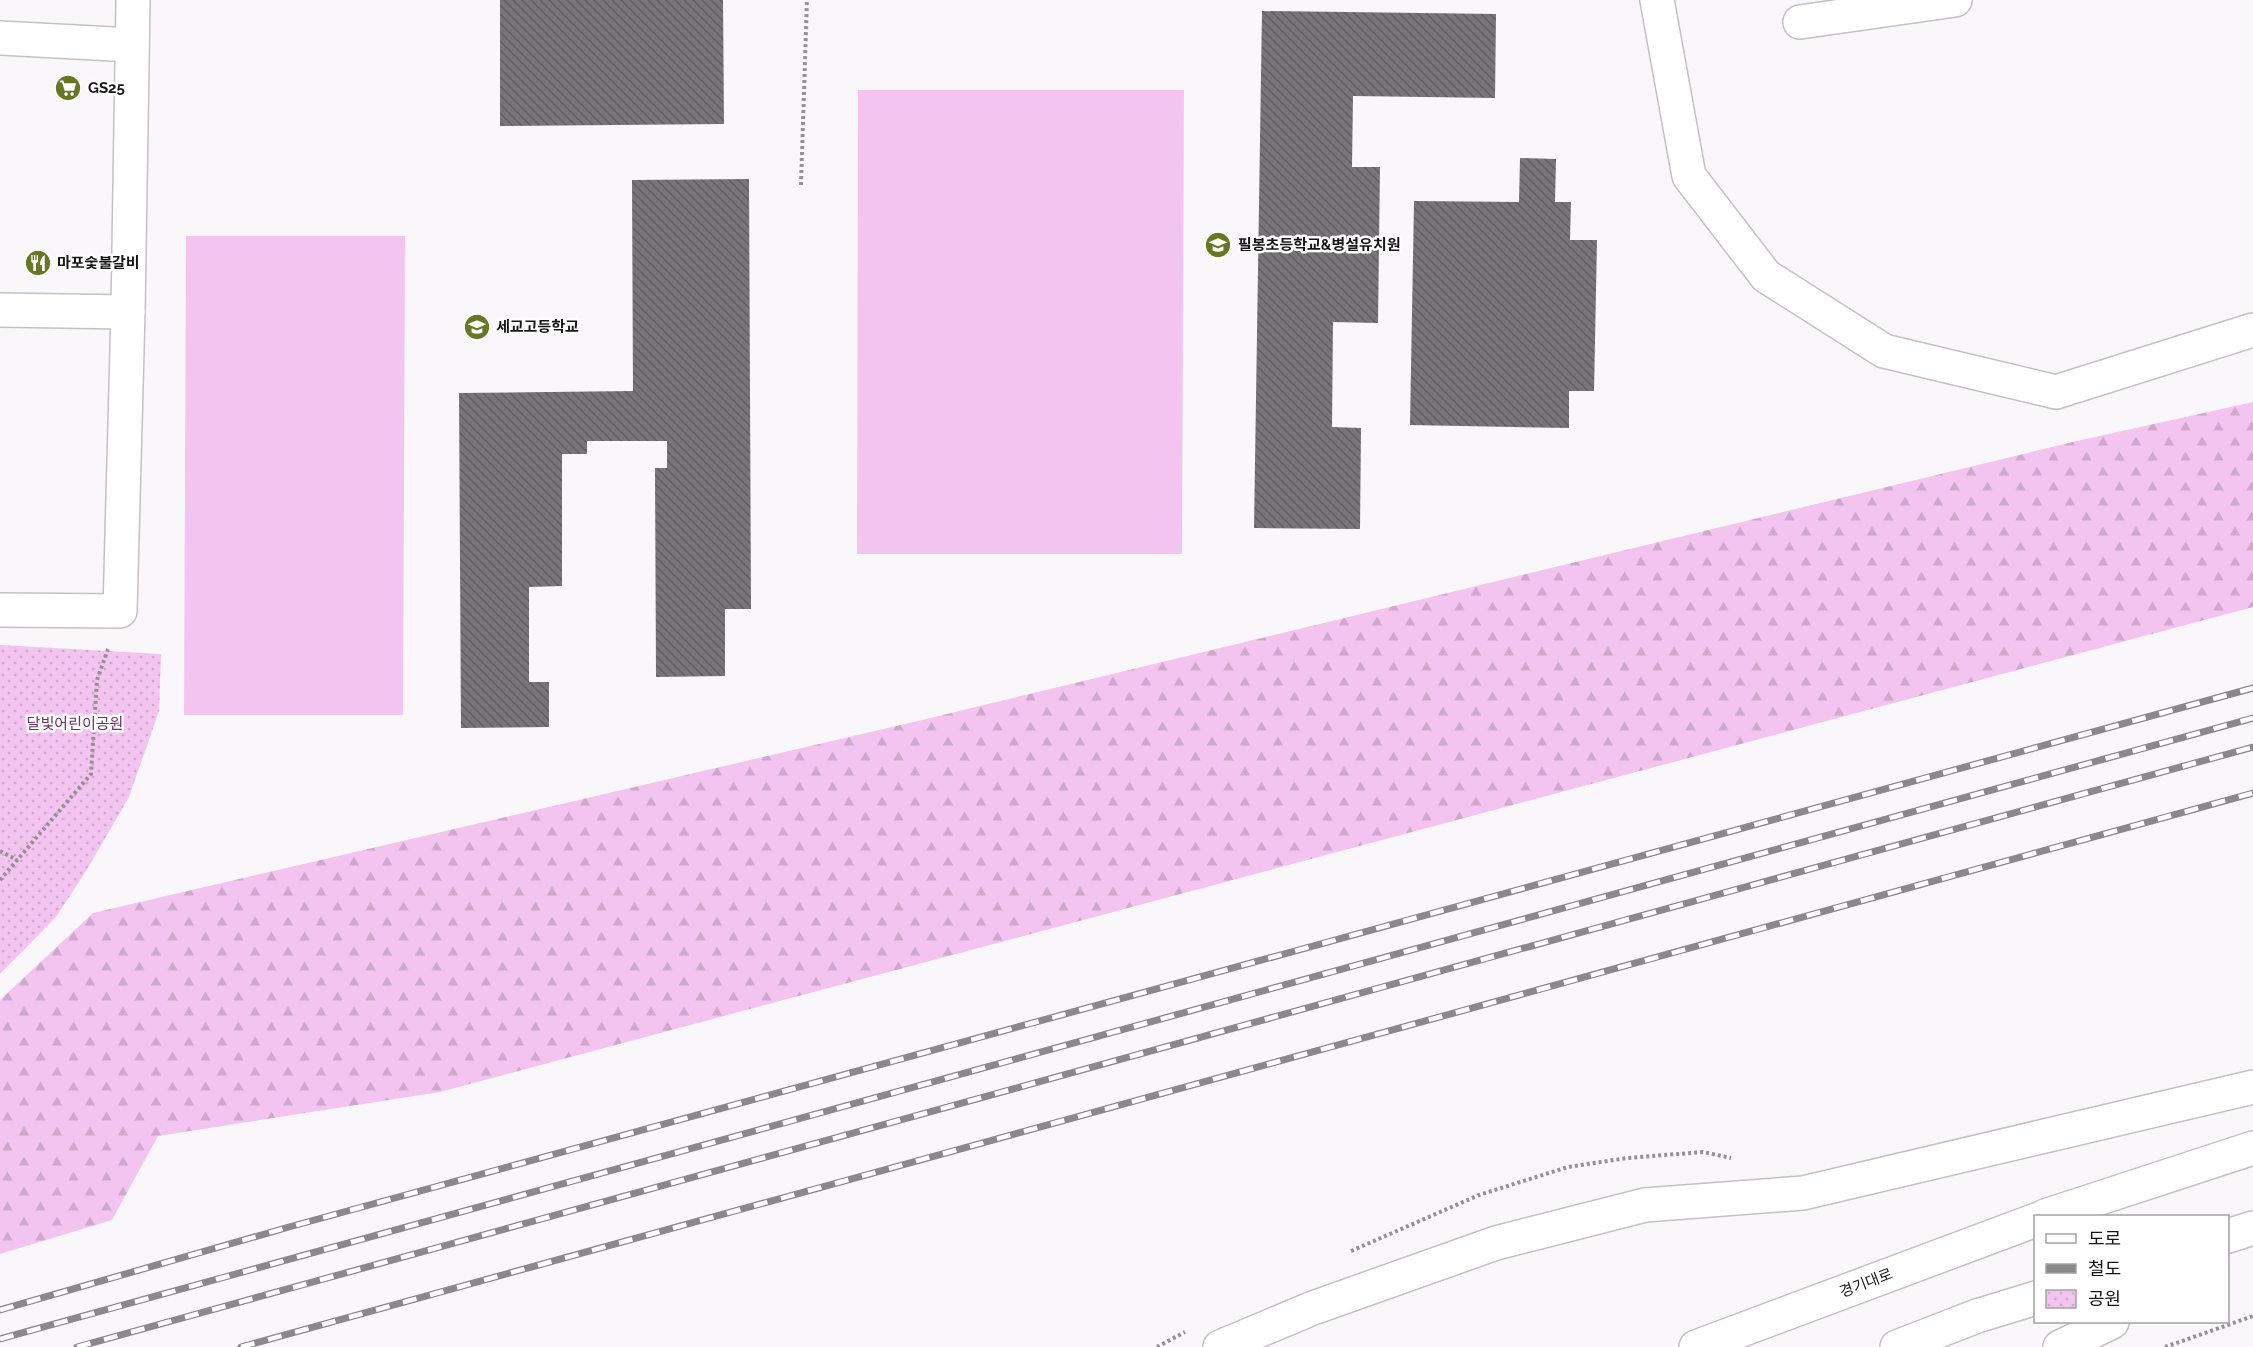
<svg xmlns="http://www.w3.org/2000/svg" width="2253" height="1347" viewBox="0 0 2253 1347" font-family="Raleway,'Noto Sans KR',sans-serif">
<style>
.forest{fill:url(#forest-firs)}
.park{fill:url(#park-dots)}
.garden{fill:#f3c4f0}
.building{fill:url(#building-back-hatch)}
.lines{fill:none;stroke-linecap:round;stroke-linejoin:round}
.minor-casing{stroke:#c4c1c3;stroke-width:36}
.primary-casing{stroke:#c4c1c3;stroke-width:36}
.path{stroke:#949194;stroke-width:4;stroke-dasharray:3 3;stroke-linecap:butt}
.minor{stroke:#fff;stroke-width:33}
.primary{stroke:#fff;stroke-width:33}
.rail-casing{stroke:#8a888a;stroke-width:7}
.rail{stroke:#fff;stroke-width:4.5;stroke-dasharray:14;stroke-linecap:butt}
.labels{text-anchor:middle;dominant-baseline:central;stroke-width:5;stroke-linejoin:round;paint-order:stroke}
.poi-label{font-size:15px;font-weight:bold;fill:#171617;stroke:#fff;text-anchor:start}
.park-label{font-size:15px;fill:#6e2e6b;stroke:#fff}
.street-label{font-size:15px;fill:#171617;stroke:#fff}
</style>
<defs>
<pattern id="forest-firs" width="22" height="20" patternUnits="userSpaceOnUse" patternTransform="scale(1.5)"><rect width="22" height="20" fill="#f3c4f0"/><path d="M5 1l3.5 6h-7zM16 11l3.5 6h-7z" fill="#d0a8cd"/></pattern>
<pattern id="park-dots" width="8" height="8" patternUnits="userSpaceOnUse" patternTransform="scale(1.5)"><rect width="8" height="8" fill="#f3c4f0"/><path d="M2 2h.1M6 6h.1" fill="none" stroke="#d0a8cd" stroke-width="1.8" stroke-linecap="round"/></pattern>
<pattern id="building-back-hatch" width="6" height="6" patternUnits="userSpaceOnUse" patternTransform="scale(1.5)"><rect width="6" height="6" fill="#777577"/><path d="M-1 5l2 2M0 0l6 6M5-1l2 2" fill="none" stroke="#615f61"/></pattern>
</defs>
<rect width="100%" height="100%" fill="#faf7fa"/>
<!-- forest -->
<polygon class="forest" points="2253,402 2253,607 440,1092 158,1136 112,1220 0,1254 0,1000 93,913 922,720 2077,441"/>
<!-- park -->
<polygon class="park" points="0,645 161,654 159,711 129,797 86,871 56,917 0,974"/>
<!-- garden -->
<g class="garden">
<polygon points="858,90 1184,90 1182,554 857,554"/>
<polygon points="186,236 405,236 403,715 184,715"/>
</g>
<!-- building -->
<g class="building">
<polygon points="500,0 723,0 724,124 500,126"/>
<polygon points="1262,11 1496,14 1495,98 1353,96 1352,167 1380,167 1378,323 1333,322 1332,427 1361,428 1360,529 1254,528"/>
<polygon points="1520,158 1556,159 1555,202 1571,202 1570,240 1597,240 1594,391 1569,391 1569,428 1410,425 1414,201 1519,202"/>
<polygon points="749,179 751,609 725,609 725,676 656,677 655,468 667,468 667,441 587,441 587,454 562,454 562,586 529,587 529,682 549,682 549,727 461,728 459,393 633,391 632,180"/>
</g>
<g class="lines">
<!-- minor casing -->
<g class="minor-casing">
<g id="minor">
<polyline points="1657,0 1689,176 1766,276 1884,351 2056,392 2253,330"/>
<polyline points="1800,22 1955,0"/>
<polyline points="0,38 132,45"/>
<polyline points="0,310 128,312"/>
<polyline points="0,610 120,611 128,312 133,0"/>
</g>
</g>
<!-- primary casing -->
<g class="primary-casing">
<g id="primary">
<polyline points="2045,1216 2253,1148"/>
<polyline points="2228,1236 2253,1228"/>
<polyline points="1220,1347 1313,1308 1496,1243 1645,1205 1803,1193 2253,1087"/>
<polyline points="1696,1347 2036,1220"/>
<polyline points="1897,1347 1977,1316 2036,1298"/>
<polyline points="2060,1347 2112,1322"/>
</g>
</g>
<!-- path -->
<g class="path">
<polyline points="801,185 807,0"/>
<polyline points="0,851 17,860"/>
<polyline points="0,880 91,774 97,680 108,649"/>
<polyline points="1351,1251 1479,1195 1568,1167 1627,1158 1703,1152 1731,1158"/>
<polyline points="1157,1347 1185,1332"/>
<polyline points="2165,1347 2253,1316"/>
</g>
<!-- minor -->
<use href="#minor" class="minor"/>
<!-- primary -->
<use href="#primary" class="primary"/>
<!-- rail casing -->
<g class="rail-casing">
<g id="rail">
<polyline points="0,1310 289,1227 2253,688"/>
<polyline points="0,1339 2253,718"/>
<polyline points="77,1347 2253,747"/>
<polyline points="241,1347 2253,793"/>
</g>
</g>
<!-- rail -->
<use href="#rail" class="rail"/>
</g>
<!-- icons -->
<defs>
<g id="supermarket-disc" transform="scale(1.35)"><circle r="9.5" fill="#687724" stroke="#fff"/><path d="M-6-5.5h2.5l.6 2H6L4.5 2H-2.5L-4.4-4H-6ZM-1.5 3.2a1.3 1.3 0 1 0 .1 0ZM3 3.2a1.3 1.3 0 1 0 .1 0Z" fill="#fff"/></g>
<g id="school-disc" transform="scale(1.35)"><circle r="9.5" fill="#687724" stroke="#fff"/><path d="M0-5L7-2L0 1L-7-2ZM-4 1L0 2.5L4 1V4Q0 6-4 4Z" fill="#fff"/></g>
<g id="restaurant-disc" transform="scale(1.35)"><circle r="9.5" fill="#687724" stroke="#fff"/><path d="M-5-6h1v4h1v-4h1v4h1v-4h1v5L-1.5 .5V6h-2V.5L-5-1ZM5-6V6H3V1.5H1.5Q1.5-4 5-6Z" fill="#fff"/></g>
</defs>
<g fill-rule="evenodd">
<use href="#supermarket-disc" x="68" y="88"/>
<use href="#school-disc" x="1218" y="245"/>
<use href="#restaurant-disc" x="38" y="263"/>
<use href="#school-disc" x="477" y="327"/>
</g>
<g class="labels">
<!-- poi labels -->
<g class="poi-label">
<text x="88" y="88">GS25</text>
<text x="1238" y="245">필봉초등학교&amp;병설유치원</text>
<text x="57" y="263">마포숯불갈비</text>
<text x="496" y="327">세교고등학교</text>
</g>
<!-- park labels -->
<g class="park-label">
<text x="75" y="724">달빛어린이공원</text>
</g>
<!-- street labels -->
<g class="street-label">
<text transform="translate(1866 1283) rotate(-21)">경기대로</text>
</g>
</g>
<!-- legend -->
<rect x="2034" y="1215" width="195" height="108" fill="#ffffff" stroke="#a2a2a2" stroke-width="1.5"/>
<rect x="2046" y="1234" width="30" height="9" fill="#ffffff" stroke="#a2a2a2" stroke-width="1.5"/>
<text x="2088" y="1245" font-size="18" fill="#171617">도로</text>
<rect x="2046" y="1264" width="30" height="9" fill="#8a888a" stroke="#a2a2a2" stroke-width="1.5"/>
<text x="2088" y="1275" font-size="18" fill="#171617">철도</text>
<rect x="2046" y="1290" width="30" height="18" fill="url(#park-dots)" stroke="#a2a2a2" stroke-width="1.5"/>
<text x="2088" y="1305" font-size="18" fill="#171617">공원</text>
</svg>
